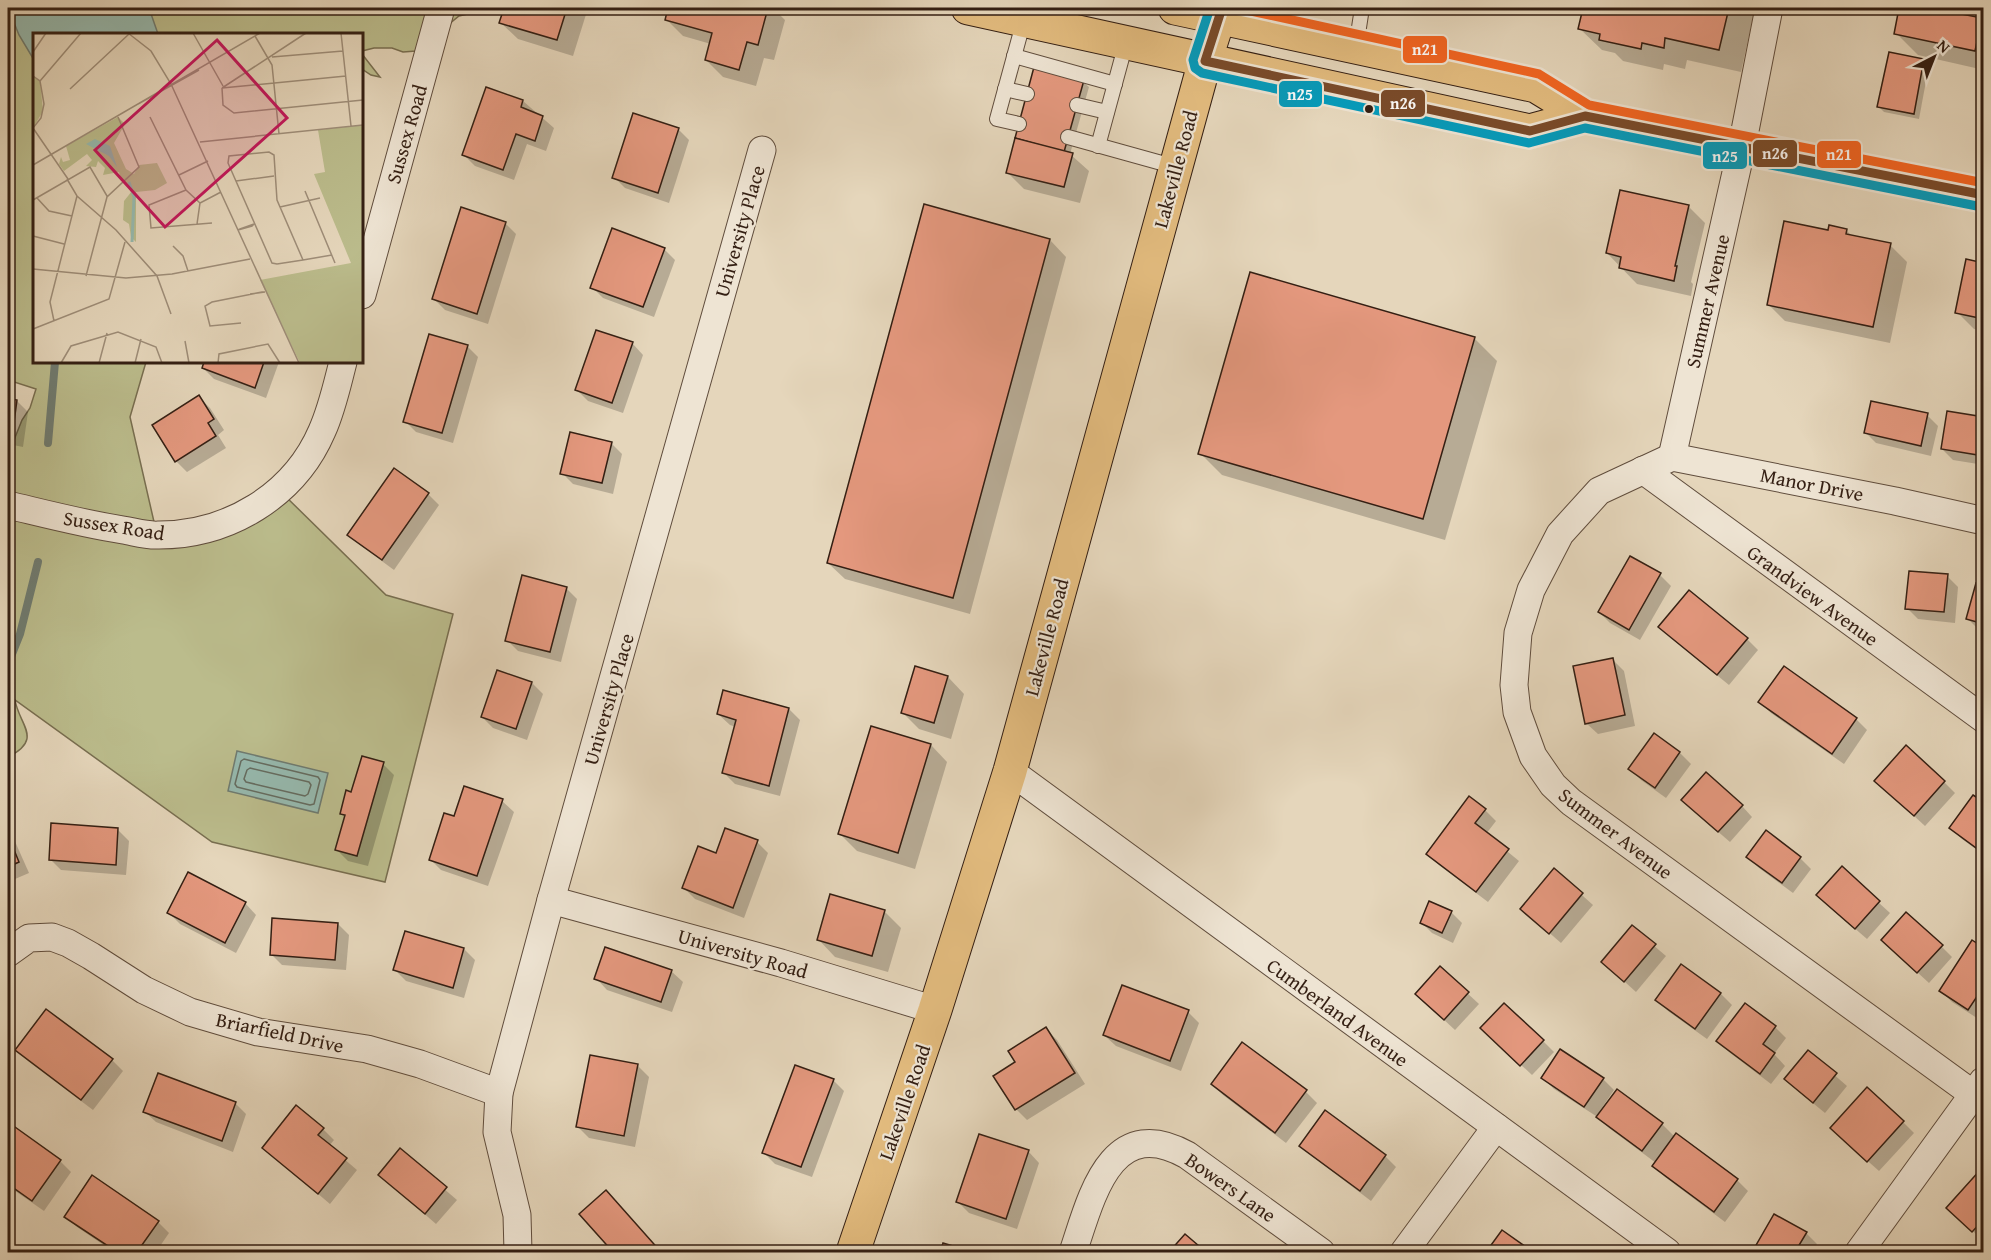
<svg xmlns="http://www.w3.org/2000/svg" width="1991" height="1260" viewBox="0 0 1991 1260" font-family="'Gentium Book Plus',serif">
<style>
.green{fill:#bbbc8c;stroke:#786e50;stroke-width:1.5}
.water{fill:#96b9ae;stroke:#6f7b70;stroke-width:1.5}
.shadow{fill:#0003}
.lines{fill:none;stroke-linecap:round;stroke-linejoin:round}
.shore{stroke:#656c60;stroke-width:1.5}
.stream{stroke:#6f7b70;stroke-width:8}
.building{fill:#e4987e;stroke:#341f13;stroke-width:1.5}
.service-casing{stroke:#604d3d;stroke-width:16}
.minor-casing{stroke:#604d3d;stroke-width:29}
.primary-casing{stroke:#341f13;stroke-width:35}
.service{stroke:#eee4d3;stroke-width:14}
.minor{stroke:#eee4d3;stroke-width:27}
.primary{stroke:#e2bb7e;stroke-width:33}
.bus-1-casing{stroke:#eee4d3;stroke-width:14}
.bus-2-casing{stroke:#eee4d3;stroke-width:14}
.bus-3-casing{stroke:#eee4d3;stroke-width:14}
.bus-1{stroke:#7a4b2a;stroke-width:9}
.bus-2{stroke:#059bbb;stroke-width:9}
.bus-3{stroke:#f26522;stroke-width:9}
.bus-dot{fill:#341f13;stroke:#eee4d3;stroke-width:2}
.labels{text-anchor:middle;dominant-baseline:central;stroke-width:4.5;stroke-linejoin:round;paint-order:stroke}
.street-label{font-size:20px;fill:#341f13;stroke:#eee4d3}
.inset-river{fill:none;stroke:#96b9ae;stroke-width:3}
.inset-road{fill:none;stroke:#9e8d78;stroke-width:1.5}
.view{fill:#c2185b;fill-opacity:0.15;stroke:#c2185b;stroke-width:3}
.inset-edge{fill:none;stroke:#341f13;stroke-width:3}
.line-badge{stroke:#eee4d3;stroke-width:2}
.badge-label{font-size:16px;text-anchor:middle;font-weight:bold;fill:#fff}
</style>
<rect width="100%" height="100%" fill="#e5d6bb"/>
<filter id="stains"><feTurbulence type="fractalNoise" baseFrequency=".00333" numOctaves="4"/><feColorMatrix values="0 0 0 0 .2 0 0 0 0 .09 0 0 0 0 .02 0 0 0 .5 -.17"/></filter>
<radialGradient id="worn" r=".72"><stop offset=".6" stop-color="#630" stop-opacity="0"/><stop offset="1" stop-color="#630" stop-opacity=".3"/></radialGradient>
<!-- green -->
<g class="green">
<path d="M8,8H481V11L459,16L416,51L403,52L392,48H374L362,51V34H34V362H146L130,417L157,535L279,490L386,595L453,614L385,882L212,842L15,700C19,725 44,739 8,757V451L14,440L22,420L30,408L36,389L8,380Z"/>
<polygon points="362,54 380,77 371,75 362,69"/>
</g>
<!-- water -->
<g class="water">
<polygon points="8,8 149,8 158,34 34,34 34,60 19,35"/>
<polygon points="237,751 328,773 318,813 228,791"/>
</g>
<!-- shadow -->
<g class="shadow">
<polygon points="505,8 588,8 573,56 518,39 501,23"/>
<polygon points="670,8 773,8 785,20 774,60 764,58 756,86 723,77 706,60 711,44 683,36 666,19"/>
<polygon points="1584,8 1755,8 1741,72 1687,60 1685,69 1664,64 1663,70 1623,61 1615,53 1602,50 1579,28"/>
<polygon points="1901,8 1924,8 1981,20 1984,22 1984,70 1918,55 1896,33"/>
<polygon points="1924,60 1929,65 1919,119 1884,112 1879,107"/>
<polygon points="1083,82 1089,87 1070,154 1089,171 1080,203 1024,189 1007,172"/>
<polygon points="523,101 554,128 546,151 527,144 514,180 475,166 464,155"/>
<polygon points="678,129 689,140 669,203 625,188 614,177"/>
<polygon points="1688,206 1705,223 1691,282 1693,284 1691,296 1637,284 1607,253"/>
<polygon points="505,223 516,234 488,324 445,310 434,299"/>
<polygon points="1846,230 1853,237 1890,245 1907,262 1890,343 1785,321 1768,304 1829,232"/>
<polygon points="1050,240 1066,257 970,614 845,579 828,563"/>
<polygon points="664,249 675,260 654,317 603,298 592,287"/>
<polygon points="1984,264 1984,331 1974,329 1957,312"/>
<polygon points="1251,274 1475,339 1497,361 1445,540 1222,475 1200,453"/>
<polygon points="632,343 643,355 623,413 588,401 577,390"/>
<polygon points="467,346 478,357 453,443 416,432 405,421"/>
<polygon points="206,362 279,362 266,398 214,379 203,368"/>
<polygon points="199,397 210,408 224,430 218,435 226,448 187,472 176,461"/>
<polygon points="8,400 17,401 28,412 23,447 8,444"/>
<polygon points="1927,415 1938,426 1931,456 1876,443 1865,432"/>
<polygon points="1984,418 1984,465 1953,460 1942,449"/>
<polygon points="611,443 622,454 613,494 573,484 562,473"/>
<polygon points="428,494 439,505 394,570 360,545 349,534"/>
<polygon points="1660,575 1671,586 1640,640 1610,623 1599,612"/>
<polygon points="1947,576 1958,587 1955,623 1918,619 1907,608"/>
<polygon points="1984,586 1984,631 1979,630 1968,619"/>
<polygon points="566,588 577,599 561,662 518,651 507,640"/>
<polygon points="1671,638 1747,639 1758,650 1729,685"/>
<polygon points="1613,660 1624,671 1635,726 1598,734 1586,723"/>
<polygon points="1784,668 1856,719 1867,730 1844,764 1771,713 1760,702"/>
<polygon points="498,671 532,683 543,694 527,740 493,728 482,717"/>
<polygon points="948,677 964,694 951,739 919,729 902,712"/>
<polygon points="724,692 789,709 800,720 780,796 735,784 724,773 736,727 730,725 718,714"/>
<polygon points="1654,735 1680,753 1691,764 1666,798 1641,780 1630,769"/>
<polygon points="931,745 947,762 915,869 857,851 840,834"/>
<polygon points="383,764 394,775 368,866 348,861 337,850 346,818 341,814 352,794"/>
<polygon points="1944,782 1955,793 1925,826 1887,791"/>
<polygon points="465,788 502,801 514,812 488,886 441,870 430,859 455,818"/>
<polygon points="1984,804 1984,855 1962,839 1951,828"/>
<polygon points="1742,806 1752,817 1730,842 1694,811"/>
<polygon points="1485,810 1496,821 1486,834 1519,861 1488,902 1439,865 1428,854"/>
<polygon points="118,830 129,841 126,875 61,870 50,859"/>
<polygon points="8,831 13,837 29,873 8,882"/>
<polygon points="1766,833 1800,858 1811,869 1793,893 1759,868 1748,857"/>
<polygon points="757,842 768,853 744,918 695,899 684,888 716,855"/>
<polygon points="1842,869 1890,913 1867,939 1829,906"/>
<polygon points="1554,870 1593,905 1561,943 1522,909"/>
<polygon points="245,903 256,915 236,953 180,924 169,913"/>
<polygon points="884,911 901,928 888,972 835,957 819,940"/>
<polygon points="1451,912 1462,923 1453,943 1432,933 1421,922"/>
<polygon points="338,924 349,935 346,970 282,965 271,954"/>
<polygon points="1632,927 1666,956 1636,992 1603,962"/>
<polygon points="1941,946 1952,957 1929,983 1894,951"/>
<polygon points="464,949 475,960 464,998 406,981 395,970"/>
<polygon points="1984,949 1984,1014 1980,1020 1952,1002 1941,991"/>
<polygon points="1682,966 1721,994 1732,1005 1707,1039 1668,1011 1657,1000"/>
<polygon points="1440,968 1479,1004 1455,1030 1428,1005"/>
<polygon points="671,971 683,982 672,1012 607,990 596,978"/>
<polygon points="1188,1012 1199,1023 1181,1071 1116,1046 1104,1035"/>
<polygon points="1775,1027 1786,1038 1774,1054 1785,1066 1771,1084 1729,1052 1718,1041"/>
<polygon points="1046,1029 1057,1040 1085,1084 1027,1120 1016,1109"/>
<polygon points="1493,1039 1543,1041 1554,1052 1532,1075"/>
<polygon points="17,1050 112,1060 123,1071 93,1110 28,1061"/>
<polygon points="1808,1052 1847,1086 1825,1113 1797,1090"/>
<polygon points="591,1056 638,1066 649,1077 635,1147 589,1138 578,1127"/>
<polygon points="1543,1078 1603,1079 1614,1090 1599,1112 1601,1113 1617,1091 1662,1124 1675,1137 1737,1180 1748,1191 1725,1222 1665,1177 1654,1166 1656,1163 1609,1128 1596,1115 1596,1116 1554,1089"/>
<polygon points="833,1080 844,1091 812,1177 775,1164 764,1153"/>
<polygon points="1212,1084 1306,1092 1317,1103 1286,1143 1223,1095"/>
<polygon points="235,1103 246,1114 233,1152 156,1122 144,1111"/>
<polygon points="1326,1112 1385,1156 1396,1167 1371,1201 1312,1156 1301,1145"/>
<polygon points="1903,1122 1914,1133 1879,1171 1843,1139"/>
<polygon points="8,1124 60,1161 71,1172 44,1211 8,1186"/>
<polygon points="323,1129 334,1140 329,1146 357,1170 330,1204 264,1148"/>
<polygon points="400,1151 457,1200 436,1224 380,1175"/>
<polygon points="1028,1151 1039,1163 1017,1229 969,1213 958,1202"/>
<polygon points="1984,1174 1984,1241 1959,1219"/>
<polygon points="616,1203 660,1252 615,1252 581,1214"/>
<polygon points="66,1216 158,1222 169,1233 156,1252 114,1252 77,1227"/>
<polygon points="1502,1232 1530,1252 1488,1252"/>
<polygon points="1806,1233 1817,1244 1812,1252 1763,1252 1757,1247"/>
</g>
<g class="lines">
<!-- shore -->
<g class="shore">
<polygon points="244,759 318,777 320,780 314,804 310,805 237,787 235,784 241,761"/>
<polygon points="250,768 309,782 311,785 308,794 305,796 246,782 244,779 247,770"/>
</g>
<!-- stream -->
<g class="stream">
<polyline points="48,443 55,362"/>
<polyline points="8,664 20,634 38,562"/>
</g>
</g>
<!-- building -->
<g class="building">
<polygon points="504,8 567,8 557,40 499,23"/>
<polygon points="668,8 768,8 758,45 747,42 739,70 705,60 712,33 665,20"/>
<polygon points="1583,8 1729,8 1719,50 1665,38 1664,48 1642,43 1641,49 1599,40 1600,34 1578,29"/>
<polygon points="1899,8 1931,8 1982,18 1975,51 1894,34"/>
<polygon points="1889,52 1924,59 1914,114 1877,107"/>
<polygon points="1034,67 1084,80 1064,152 1015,138"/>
<polygon points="486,87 523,100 521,107 543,116 535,141 516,134 503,170 462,155"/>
<polygon points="633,113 679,128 658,193 612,178"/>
<polygon points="1015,138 1073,153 1064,187 1006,173"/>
<polygon points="1620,190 1689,205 1675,266 1677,266 1674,281 1619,268 1621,257 1606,253"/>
<polygon points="924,204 1050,239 953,598 827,563"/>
<polygon points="461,207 506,222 477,314 432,299"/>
<polygon points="1784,221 1828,230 1829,225 1847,229 1846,234 1891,243 1873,327 1767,305"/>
<polygon points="612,228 665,248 643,307 590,288"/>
<polygon points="1966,259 1984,263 1984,319 1955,313"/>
<polygon points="1250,272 1475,337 1423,519 1198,454"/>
<polygon points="596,330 633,342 612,403 575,390"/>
<polygon points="429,334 468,345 442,433 403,422"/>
<polygon points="204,362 264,362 255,388 202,368"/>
<polygon points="199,395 214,419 208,423 216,436 175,462 152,425"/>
<polygon points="8,398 17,400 12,437 8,436"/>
<polygon points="1871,401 1928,413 1921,446 1864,433"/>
<polygon points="1947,411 1984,417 1984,456 1941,449"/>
<polygon points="570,432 612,442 602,483 560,474"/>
<polygon points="394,468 429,493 382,560 347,535"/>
<polygon points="1630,556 1661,573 1629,630 1598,612"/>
<polygon points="1909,571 1948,574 1944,612 1905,609"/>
<polygon points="522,575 567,587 550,652 505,641"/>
<polygon points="1976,583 1984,585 1984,624 1966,619"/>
<polygon points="1689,590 1748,638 1717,675 1658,627"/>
<polygon points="1613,658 1625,715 1585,724 1573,666"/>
<polygon points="915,666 948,676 934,723 901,713"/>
<polygon points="1784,666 1857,718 1832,754 1758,702"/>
<polygon points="497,670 532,682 516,729 481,717"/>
<polygon points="723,690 789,708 769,786 722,773 736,720 717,714"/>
<polygon points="871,726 931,744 898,853 838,834"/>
<polygon points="1654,733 1680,752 1655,788 1628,769"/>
<polygon points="1906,745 1945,781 1914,816 1874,781"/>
<polygon points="362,756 384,762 357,856 335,850 345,815 340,814 346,790 351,792"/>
<polygon points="1706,772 1743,805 1718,832 1681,800"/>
<polygon points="464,786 503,799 477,876 429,860 444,813 454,816"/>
<polygon points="1973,795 1984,802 1983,853 1949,828"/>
<polygon points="1469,796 1486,809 1475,823 1509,849 1476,892 1426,854"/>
<polygon points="51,823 118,828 116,865 49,860"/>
<polygon points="725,828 758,840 733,908 682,888 698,846 716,853"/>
<polygon points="1766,830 1801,857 1782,883 1746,857"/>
<polygon points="8,835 19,862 8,867"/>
<polygon points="1842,866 1880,901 1855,929 1816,895"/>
<polygon points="1554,868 1583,893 1549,934 1520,909"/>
<polygon points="188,872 246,902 225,943 167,913"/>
<polygon points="830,894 885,910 872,956 817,940"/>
<polygon points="1429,901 1452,911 1442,933 1420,923"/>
<polygon points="1906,912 1943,945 1917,973 1881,940"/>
<polygon points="272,918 338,923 335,960 270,955"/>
<polygon points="1632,925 1656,944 1624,982 1601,962"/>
<polygon points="405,931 464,948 453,988 393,970"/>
<polygon points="1972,940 1984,948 1984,986 1968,1010 1939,991"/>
<polygon points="605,947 672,970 661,1002 594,979"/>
<polygon points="1681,964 1721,993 1695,1029 1655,1000"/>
<polygon points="1440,966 1469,992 1444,1020 1415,994"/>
<polygon points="1122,985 1189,1010 1170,1061 1103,1035"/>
<polygon points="1504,1003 1544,1040 1520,1066 1480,1028"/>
<polygon points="1745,1003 1776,1026 1763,1044 1775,1053 1760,1074 1716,1041"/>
<polygon points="46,1009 113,1059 81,1100 15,1050"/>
<polygon points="1046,1027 1075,1073 1015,1110 993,1076 1015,1062 1008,1051"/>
<polygon points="1242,1042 1307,1090 1275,1133 1211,1084"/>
<polygon points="1560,1049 1604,1078 1584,1107 1541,1078"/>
<polygon points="1808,1050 1837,1073 1813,1103 1784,1079"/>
<polygon points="590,1055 638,1064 624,1136 576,1127"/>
<polygon points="795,1065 834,1079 801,1167 762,1153"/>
<polygon points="158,1073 236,1102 222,1141 143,1112"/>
<polygon points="1867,1087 1904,1121 1867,1162 1830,1128"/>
<polygon points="1617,1089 1663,1123 1642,1151 1596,1117"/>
<polygon points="296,1105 324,1128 318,1135 347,1158 318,1194 262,1148"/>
<polygon points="1325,1110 1386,1155 1360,1191 1299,1146"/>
<polygon points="8,1122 61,1160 32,1201 8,1184"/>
<polygon points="1676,1133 1738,1179 1714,1212 1652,1166"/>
<polygon points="979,1134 1029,1150 1006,1219 956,1202"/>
<polygon points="400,1148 447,1187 425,1214 378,1175"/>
<polygon points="1981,1169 1984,1172 1984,1219 1972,1232 1946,1208"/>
<polygon points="92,1175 159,1221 137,1252 117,1252 64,1217"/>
<polygon points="606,1190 661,1252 613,1252 579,1214"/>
<polygon points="1774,1214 1807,1232 1795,1252 1765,1252 1755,1247"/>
<polygon points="1502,1230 1533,1252 1486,1252"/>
<polygon points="1185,1234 1206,1252 1169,1252"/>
<polygon points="943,1243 973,1252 940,1252"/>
</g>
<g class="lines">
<!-- service casing -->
<g class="service-casing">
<g id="service">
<polyline points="1356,47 1362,8"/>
<polyline points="1014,56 1115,84"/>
<polyline points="1005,89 1027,94"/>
<polyline points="1077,105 1107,112"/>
<polyline points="1019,124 997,119 1024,20"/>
<polyline points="1068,137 1176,167"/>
<polyline points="1098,146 1126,43"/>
</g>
</g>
<!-- minor casing -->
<g class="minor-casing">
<g id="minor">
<polyline points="362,295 441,8"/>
<polyline points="1672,457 1742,146 1769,8"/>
<polyline points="1643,470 1984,719"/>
<path d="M8,505C46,514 84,524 123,530C135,532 147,536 159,535C228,535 294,496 322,431C332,409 337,385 343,362"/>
<polyline points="1984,521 1895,501 1672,457 1599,491 1560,534 1531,590 1518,633 1514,685 1517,712 1533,756 1553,785 1571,802 1984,1102"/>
<polyline points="1010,771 1667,1252"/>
<polyline points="551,900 781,963 935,1010"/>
<polyline points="8,953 29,938 52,937 68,943 91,956 144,990 190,1012 258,1032 367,1049 420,1064 499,1093"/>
<polyline points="518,1252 517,1215 497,1132 499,1093 551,900 762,150"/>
<path d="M1073,1252C1091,1199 1110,1112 1187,1155L1321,1252"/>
<polyline points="1404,1252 1496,1127"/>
<polyline points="1859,1252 1983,1081"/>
</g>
</g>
<!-- primary casing -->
<g class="primary-casing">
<g id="primary">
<polyline points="968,8 1530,131 1585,116"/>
<polyline points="1175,8 1536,86 1585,116 1984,195"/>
<polyline points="853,1252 935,1010 1010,771 1205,61 1222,8"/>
</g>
</g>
<!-- service -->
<use href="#service" class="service"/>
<!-- minor -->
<use href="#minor" class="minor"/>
<!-- primary -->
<use href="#primary" class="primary"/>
<!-- bus-1 casing -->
<g class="bus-1-casing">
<polyline id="bus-1" points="1222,8 1205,61 1530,131 1585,116 1984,195"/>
</g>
<!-- bus-2 casing -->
<g class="bus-2-casing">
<polyline id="bus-2" points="1210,8 1193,60 1195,68 1202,73 1529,143 1585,128 1982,207"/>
</g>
<!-- bus-3 casing -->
<g class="bus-3-casing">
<polyline id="bus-3" points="1237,8 1539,74 1589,105 1984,183"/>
</g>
<!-- bus-1 -->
<use href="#bus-1" class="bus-1"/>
<!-- bus-2 -->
<use href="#bus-2" class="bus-2"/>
<!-- bus-3 -->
<use href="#bus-3" class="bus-3"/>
</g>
<!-- markers -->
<circle class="bus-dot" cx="1369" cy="109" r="5"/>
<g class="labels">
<!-- street labels -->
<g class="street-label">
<text transform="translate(406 134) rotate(-74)">Sussex Road</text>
<text transform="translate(1175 169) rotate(-75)">Lakeville Road</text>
<text transform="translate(739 231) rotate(-74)">University Place</text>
<text transform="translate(1707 301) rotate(-77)">Summer Avenue</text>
<text transform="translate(1812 484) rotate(11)">Manor Drive</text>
<text transform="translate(114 525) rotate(9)">Sussex Road</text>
<text transform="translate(1813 595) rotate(36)">Grandview Avenue</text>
<text transform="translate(1046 637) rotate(-75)">Lakeville Road</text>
<text transform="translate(608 699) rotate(-74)">University Place</text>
<text transform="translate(1616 833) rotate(37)">Summer Avenue</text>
<text transform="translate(743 953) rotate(16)">University Road</text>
<text transform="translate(1338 1012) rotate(36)">Cumberland Avenue</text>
<text transform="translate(280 1032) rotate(12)">Briarfield Drive</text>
<text transform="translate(904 1102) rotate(-71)">Lakeville Road</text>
<text transform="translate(1231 1187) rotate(35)">Bowers Lane</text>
</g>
</g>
<!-- overview -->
<g transform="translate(33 33)">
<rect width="330" height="330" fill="#e5d6bb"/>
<path d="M0,43L7,48L10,78L0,95ZM85,84L92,91L81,110L93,136L101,141L106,132L124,130L134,150L122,157L103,159V209L98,204L96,191L90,187L91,168L99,158L88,147L86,139L70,142L72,135L65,128L63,134L53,133L59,127L54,121L31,138L26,131L28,124L30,129L37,127L33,113ZM330,92V330H267L227,247L318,230L281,141L292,139L285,97Z" fill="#bbbc8c"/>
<path d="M62,106L77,113L84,134L76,123L53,111Z" fill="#96b9ae"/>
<path class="inset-river" d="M96,149L101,164L99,209"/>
<path class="inset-road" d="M95,0L118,18L138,51L266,330M160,0L190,53M308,0L318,93M222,3L239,32L246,101M0,19L13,0M239,24L310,18M0,43L7,48L11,71L8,85L0,95M7,48L48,0M189,55L190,72L201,80L330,67M189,55L313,43M189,55L273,0M37,56L96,1M105,71L166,37M117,84L153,157L167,170M0,95L35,146M167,109L330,92M0,132L227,0M146,142L175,128M34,146L44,163L83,197L124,243L138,281M203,148L241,143M153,157L116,172L118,195L179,190M272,158L302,230M4,165L16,178L39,183M0,167L57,134L74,163M247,174L287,165M164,191L167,170L188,159M221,191L219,193L205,197L207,196ZM0,203L31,211M140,213L150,223L155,238M270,227L244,167L241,122L236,119L196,123L195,130L239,230L244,231L270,227L299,222M0,236L93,245L139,241L217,226M53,243L74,164L106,134L85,84M21,288L17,269L44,163M208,290L177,293L172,273L179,269L229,259H232L217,261M0,296L76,266L92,209M152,308L156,330M28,330L38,313L85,299L123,314L129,330M66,330L74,300M102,330L108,306M185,330L186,321L235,311L247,330"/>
<path class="view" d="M184,7L254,85L132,194L62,117Z"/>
<rect width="330" height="330" class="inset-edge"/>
</g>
<g class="line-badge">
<rect x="1402" y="35" width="46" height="29" rx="6" fill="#f26522"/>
<rect x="1278" y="80" width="45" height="28" rx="6" fill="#059bbb"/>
<rect x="1380" y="89" width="46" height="29" rx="6" fill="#7a4b2a"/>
<rect x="1752" y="139" width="46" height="29" rx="6" fill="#7a4b2a"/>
<rect x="1816" y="140" width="46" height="29" rx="6" fill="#f26522"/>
<rect x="1702" y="141" width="46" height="29" rx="6" fill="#059bbb"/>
</g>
<g class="badge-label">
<text x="1425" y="55">n21</text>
<text x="1300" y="100">n25</text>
<text x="1403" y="109">n26</text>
<text x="1775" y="159">n26</text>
<text x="1839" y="160">n21</text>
<text x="1725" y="162">n25</text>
</g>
<!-- margin -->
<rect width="1991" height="1260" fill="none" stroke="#e5d6bb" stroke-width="30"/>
<rect x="9" y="9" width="1973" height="1242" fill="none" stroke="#341f13" stroke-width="3"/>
<rect x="15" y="15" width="1961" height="1230" fill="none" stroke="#341f13" stroke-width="1.5"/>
<!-- north arrow -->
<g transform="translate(1934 57) rotate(42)" stroke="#eee4d3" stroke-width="4.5" paint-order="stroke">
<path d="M0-4.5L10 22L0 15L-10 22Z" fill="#341f13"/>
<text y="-9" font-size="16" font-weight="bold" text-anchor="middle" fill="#341f13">N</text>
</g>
<rect width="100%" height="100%" filter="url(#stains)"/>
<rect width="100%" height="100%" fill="url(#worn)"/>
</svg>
